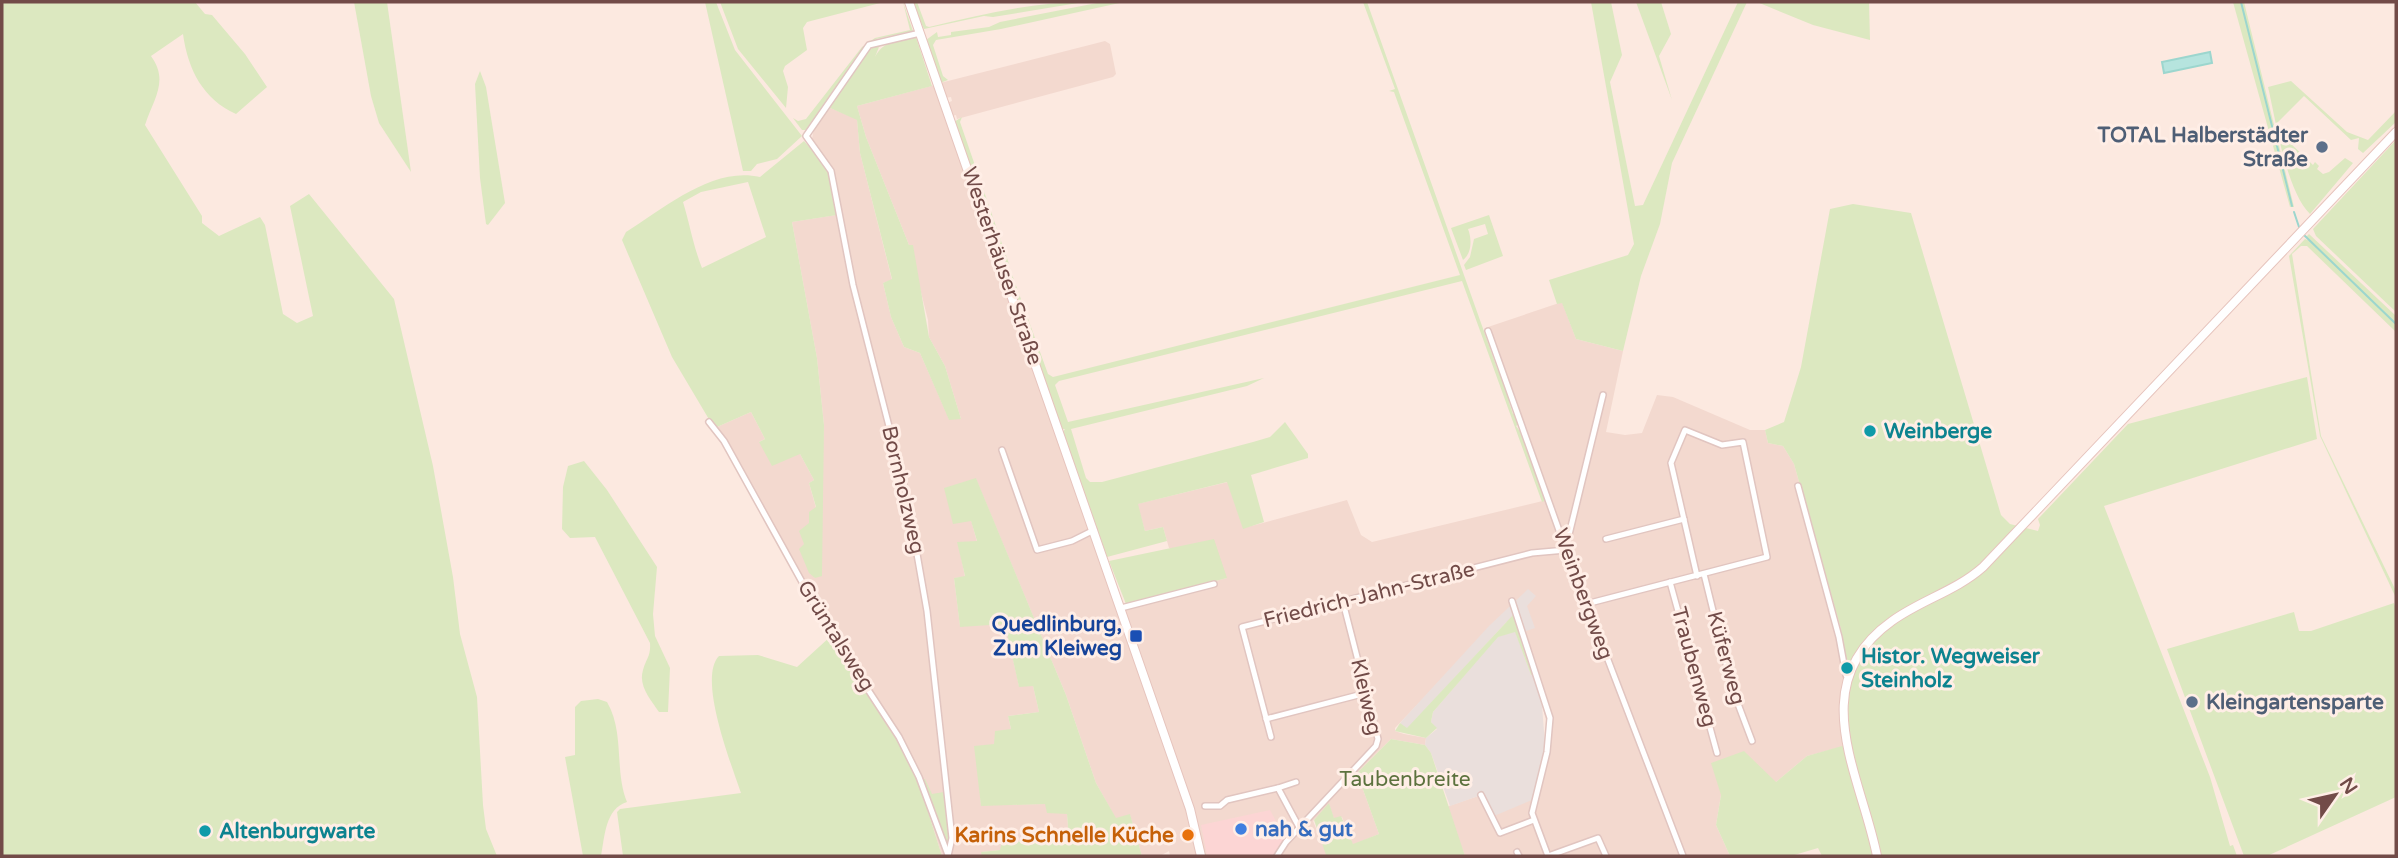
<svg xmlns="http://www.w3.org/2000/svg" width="2398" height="858" viewBox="0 0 2398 858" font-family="'Varela Round',sans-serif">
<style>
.residential{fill:#f3d9cf}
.commercial{fill:#fcd5d4}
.industrial{fill:#eadfdc}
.green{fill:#dce8c0;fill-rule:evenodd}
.water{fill:#b6e4de;stroke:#9cd6ce;stroke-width:2}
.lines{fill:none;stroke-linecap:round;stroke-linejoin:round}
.stream{stroke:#9cd6ce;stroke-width:2}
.minor-casing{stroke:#e1c5c0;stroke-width:8}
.secondary-casing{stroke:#e6c4bd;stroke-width:10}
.minor{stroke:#fff;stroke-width:5}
.secondary{stroke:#fff;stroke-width:8}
.service-dot{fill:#5c6f8a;stroke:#ffeee6;stroke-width:2.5}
.culture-dot{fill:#0f9aa8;stroke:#ffeee6;stroke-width:2.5}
.transit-dot{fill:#1a4fb4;stroke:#ffeee6;stroke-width:2.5}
.shop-dot{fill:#3f7fe0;stroke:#ffeee6;stroke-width:2.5}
.food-dot{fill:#e8710a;stroke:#ffeee6;stroke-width:2.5}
.labels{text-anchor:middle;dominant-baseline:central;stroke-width:6;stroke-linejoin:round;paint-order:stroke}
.service-label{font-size:21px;font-weight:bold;fill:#4e5e75;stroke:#ffeee6;text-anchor:end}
.street-label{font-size:21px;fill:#724b48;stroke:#ffeee6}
.culture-label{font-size:21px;font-weight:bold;fill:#0d838f;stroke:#ffeee6;text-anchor:start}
.transit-label{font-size:21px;font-weight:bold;fill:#164399;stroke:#ffeee6;text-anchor:end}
.park-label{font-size:21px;fill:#5c723e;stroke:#ffeee6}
.shop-label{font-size:21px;font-weight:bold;fill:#366cbe;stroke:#ffeee6;text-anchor:start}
.food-label{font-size:21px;font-weight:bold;fill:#c56008;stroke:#ffeee6;text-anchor:end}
</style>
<rect width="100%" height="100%" fill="#fce9e0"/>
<!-- residential -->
<g class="residential">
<polygon points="1105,41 1110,44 1116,74 1113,77 957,119 956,115 952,116 947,103 952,101 951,97 945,98 940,83"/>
<polygon points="935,85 1090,527 1088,530 1090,535 1094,536 1117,606 1227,578 1169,548 1163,527 1145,531 1137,504 1228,482 1244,528 1347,500 1361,535 1372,542 1551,499 1488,327 1562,302 1576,339 1623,351 1606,432 1625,435 1642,433 1657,395 1673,397 1750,430 1765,430 1768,443 1783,446 1794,464 1841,629 1849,745 1807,756 1776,782 1721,795 1716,825 1730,856 1465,856 1446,807 1484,794 1493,816 1538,777 1545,745 1546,720 1534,674 1520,633 1501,617 1395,728 1395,731 1404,734 1426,738 1425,745 1391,739 1357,773 1379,834 1353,845 1342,817 1334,819 1329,804 1313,821 1327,855 1324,856 1170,856 1169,851 1160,856 1142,856 1130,815 1116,819 1096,783 1066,695 976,479 971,520 977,542 958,542 965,577 954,578 960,626 1005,624 1019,686 1033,686 1039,712 1008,716 1011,729 995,744 979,778 981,805 1045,804 1067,814 1069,840 1024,839 1000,850 982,852 982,856 942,856 918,780 887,721 822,617 822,603 817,602 809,591 717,427 751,412 765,439 759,442 800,454 814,480 809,483 816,508 804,544 815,578 824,425 817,358 792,222 842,214 834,174 812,139 814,128 828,107 857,119 860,153 892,280 883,283 891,317 904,347 920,353 949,419 961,419 945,366 929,337 928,320 909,245 866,137 857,106"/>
</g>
<!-- commercial -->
<polygon class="commercial" points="1270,810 1285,838 1274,856 1207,856 1201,825"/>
<!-- industrial -->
<g class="industrial">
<polygon points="1528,589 1536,596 1527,606 1535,628 1520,633 1513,615 1407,729 1400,723 1489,626"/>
<polygon points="1515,631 1531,675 1534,674 1542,705 1545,745 1532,800 1494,816 1484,794 1450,806 1431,753 1425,745 1426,738 1437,729 1431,722 1433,712 1497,637"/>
</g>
<!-- green -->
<g class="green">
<path d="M2,2H195L205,14L212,15L245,54L267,87L236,114C203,99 188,70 183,34L151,56C169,81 154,98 145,125L202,216V223L219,236L260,217L265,225L283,314L297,323L313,316L290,206L309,194L394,299L433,466L453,577L460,634L477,697L483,805L486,829L497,856H2Z"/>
<polygon points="354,2 387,2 411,172 379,123 371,96"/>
<polygon points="705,2 716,2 735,50 802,136 777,159 757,164 751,171 743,171"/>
<polygon points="720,2 884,2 807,22 803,28 807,50 785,66 783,71 788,87 786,108 738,49"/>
<polygon points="903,2 913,31 876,39 863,49 807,130 802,130 793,118 798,121 806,119 862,47 875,38 910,30"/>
<path d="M912,2H917L926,26L929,27C980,15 1032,2 1084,2L993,17L984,16L924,29Z"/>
<polygon points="1102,2 1124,2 1001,29 936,40 933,45 943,76 948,80 940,83 926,40 937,32 938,37 951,35 951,32 989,27 1000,22"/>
<polygon points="1363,2 1367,2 1497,368 1512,400 1509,402 1513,414 1516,414 1519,424 1516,426 1519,430 1522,430 1527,445 1525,446 1547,500 1542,502 1462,281 1059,381 1055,385 1068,422 1264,378 1247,386 1071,429 1086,478 1090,482 1102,482 1253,442 1270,437 1285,422 1308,454 1308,458 1251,475 1264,522 1243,529 1227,482 1138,504 1145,531 1163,527 1167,541 1107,557 1062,433 1065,429 1061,429 1006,270 1010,269 1048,374 1053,377 1460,275 1394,92 1389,91 1395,89"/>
<polygon points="1591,2 1611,2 1622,55 1610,82 1635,206 1643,205 1738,2 1747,2 1672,163 1660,224 1641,276 1623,351 1576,339 1562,303 1557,304 1549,280 1628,255 1634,244"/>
<polygon points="1636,2 1661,2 1671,34 1659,56 1672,100"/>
<polygon points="1757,2 1869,2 1870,40 1813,25"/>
<polygon points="2233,2 2244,2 2294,207 2290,207"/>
<path d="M916,37L932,86L857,106L866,137L909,245H913L929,337L945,366L961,419L949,420L920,353L904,347L891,317L883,283L892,279L860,153L857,120L828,107L870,48L885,42L879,47L875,57C883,41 898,40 916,37Z"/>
<polygon points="480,71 486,87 505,203 488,225 486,224 480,178 475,84"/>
<path d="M2291,81L2347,132L2368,140L2396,111V122L2363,153L2358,149L2359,138L2351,140L2304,96L2277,123L2285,132L2284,137L2313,165L2315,162L2319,166L2317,169L2323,174L2329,172L2345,158L2353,163L2310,214C2286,190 2276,121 2268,87Z"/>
<polygon points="962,117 960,122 1009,264 1004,266 976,185 977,179 972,174 954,122"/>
<polygon points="2396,140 2396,312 2316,236 2313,229"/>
<path d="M804,141L827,167L837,215L792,222L817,358L824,425L822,576L815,578L809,573L799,549L804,544L799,531L809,523V512L816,507L809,483L814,480L800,454L772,466L759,442L765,439L751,412L717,427L710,421L672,357L622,240L626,232C666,207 713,166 760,177ZM748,182L766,237L702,268C693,245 690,225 683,202L701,192Z"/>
<polygon points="1853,204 1911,213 2001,515 2010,524 2038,531 2040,525 2038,519 2128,424 2307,377 2317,439 2104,506 2210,777 2230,846 2233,845 2237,856 1822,856 1818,848 1791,856 1730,856 1716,825 1721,795 1711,763 1744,751 1776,782 1807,756 1849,744 1841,629 1794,464 1783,446 1768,443 1765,430 1784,422 1801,367 1830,209"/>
<path d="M1489,215L1503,256L1466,270L1464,265L1470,257L1474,239L1488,234L1485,224L1468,229C1472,239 1472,253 1463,260L1451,228Z"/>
<polygon points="2309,234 2396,316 2396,332 2307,246 2301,246 2292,254 2321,436 2396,591 2396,598 2320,436 2289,256 2305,239 2310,241 2306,237"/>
<path d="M584,461L607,490L657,567L653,614L655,636L670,668L668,712H659C651,700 638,686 643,670C646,659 651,656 650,643L595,537L570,538L562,529L563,487L568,466Z"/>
<polygon points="976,478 1066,695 1096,783 1116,818 1130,814 1142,856 982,856 981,852 1000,850 1002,842 1069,840 1067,814 1047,813 1045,804 981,806 974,746 994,744 995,731 1011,729 1008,716 1039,712 1033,686 1019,687 1005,624 960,627 954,578 965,576 957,542 977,541 971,521 953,524 944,488"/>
<polygon points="1214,539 1227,578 1126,604 1109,561"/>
<polygon points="2394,603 2396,609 2396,797 2267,856 2244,856 2167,649 2294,612 2299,631 2311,631"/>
<polygon points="1514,614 1534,674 1531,675 1515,632 1498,637 1433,712 1431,722 1437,728 1426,738 1395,731 1400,723 1407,728"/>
<path d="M831,636L887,721L918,780L942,856H623L617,812L620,809L741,793C732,766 697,678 719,656L758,655L797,667Z"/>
<path d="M598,699L607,702C625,733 614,770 627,802C605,809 605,836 601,856H583L565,757L575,755V707L581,701Z"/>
<polygon points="1391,739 1425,745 1431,753 1465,856 1324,856 1326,855 1314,820 1329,803 1334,818 1341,816 1353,844 1379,834 1357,773"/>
<polygon points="921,779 925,779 932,794 944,792 949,838 946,845"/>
</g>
<!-- water -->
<polygon class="water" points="2210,52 2212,63 2164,73 2162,62"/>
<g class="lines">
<!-- stream -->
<g class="stream">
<polyline points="2241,2 2292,206"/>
<polyline points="2294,212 2299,227"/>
<polyline points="2304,235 2396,324"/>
</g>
<!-- minor casing -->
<g class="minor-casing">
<g id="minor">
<polyline points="920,33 869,45 806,136 831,171 853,285 907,497 927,611 952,838 948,856"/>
<polyline points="1488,331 1566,550 1683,856"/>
<polyline points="709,422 724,441 827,627 899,737 919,777 948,855"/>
<polyline points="1002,450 1037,550 1072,541 1094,530"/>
<polyline points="1798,486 1839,637 1846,675"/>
<polyline points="1606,539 1684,519"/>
<polyline points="1566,547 1603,395"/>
<polyline points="1704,574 1732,688 1752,741"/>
<polyline points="1670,582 1717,753"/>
<polyline points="1512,601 1550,718 1547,752 1532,813 1548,856"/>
<polyline points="1586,604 1767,557 1743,442 1722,445 1685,430 1671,463 1697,576"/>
<polyline points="1121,608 1214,584"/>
<polyline points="1266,719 1366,693"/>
<polyline points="1271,737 1242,627 1532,553 1566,550"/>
<polyline points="1278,788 1296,782"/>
<polyline points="1481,795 1500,833 1534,820"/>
<polyline points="1205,806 1220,806 1227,800 1278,788 1299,827"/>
<polyline points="1517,852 1519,856"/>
<polyline points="1277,856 1286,842 1376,746 1378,739 1343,602"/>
<polyline points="1548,856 1598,838 1606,856"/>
</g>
</g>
<!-- secondary casing -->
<g class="secondary-casing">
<g id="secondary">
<polyline points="909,2 1190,809 1201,856"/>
<path d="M1877,856C1861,775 1803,684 1892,621C1921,600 1956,591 1983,567L2396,132"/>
</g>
</g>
<!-- minor -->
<use href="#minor" class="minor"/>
<!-- secondary -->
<use href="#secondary" class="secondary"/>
</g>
<!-- markers -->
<g class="service-dot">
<circle cx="2322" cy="147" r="7"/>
<circle cx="2192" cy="702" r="7"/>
</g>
<g class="culture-dot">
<circle cx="1870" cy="431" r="7"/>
<circle cx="1847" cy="668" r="7"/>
<circle cx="205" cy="831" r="7"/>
</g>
<rect class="transit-dot" x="1129" y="629" width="14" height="14" rx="3.5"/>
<circle class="shop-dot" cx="1241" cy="829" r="7"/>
<circle class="food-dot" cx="1188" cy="835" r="7"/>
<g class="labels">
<!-- service labels -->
<g class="service-label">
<text x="2308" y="135">TOTAL Halberstädter<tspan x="2308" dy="24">Straße</tspan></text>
<text x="2206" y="702" text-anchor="start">Kleingartensparte</text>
</g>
<!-- street labels -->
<g class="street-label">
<text transform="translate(1002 266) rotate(71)">Westerhäuser Straße</text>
<text transform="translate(903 490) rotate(77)">Bornholzweg</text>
<text transform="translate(1583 594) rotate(70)">Weinbergweg</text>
<text transform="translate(1369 595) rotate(-14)">Friedrich-Jahn-Straße</text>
<text transform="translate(836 636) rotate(58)">Grüntalsweg</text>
<text transform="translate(1726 658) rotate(75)">Küferweg</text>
<text transform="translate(1694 667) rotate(75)">Traubenweg</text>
<text transform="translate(1366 697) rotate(77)">Kleiweg</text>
</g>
<!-- culture labels -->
<g class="culture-label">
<text x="1884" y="431">Weinberge</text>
<text x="1861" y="656">Histor. Wegweiser<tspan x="1861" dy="24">Steinholz</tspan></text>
<text x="219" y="831">Altenburgwarte</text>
</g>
<!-- transit labels -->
<g class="transit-label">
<text x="1122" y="624">Quedlinburg,<tspan x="1122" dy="24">Zum Kleiweg</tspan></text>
</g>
<!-- park labels -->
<g class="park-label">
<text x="1405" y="779">Taubenbreite</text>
</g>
<!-- shop labels -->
<g class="shop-label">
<text x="1255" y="829">nah &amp; gut</text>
</g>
<!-- food labels -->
<g class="food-label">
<text x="1174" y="835">Karins Schnelle Küche</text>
</g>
</g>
<!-- border -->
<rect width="2398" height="858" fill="none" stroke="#724b48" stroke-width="7"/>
<!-- north arrow -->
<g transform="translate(2335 795) rotate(56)" stroke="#ffeee6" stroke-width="5" paint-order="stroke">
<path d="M0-5L12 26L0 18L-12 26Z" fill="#724b48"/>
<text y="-10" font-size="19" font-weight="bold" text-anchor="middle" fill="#724b48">N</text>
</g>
</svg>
